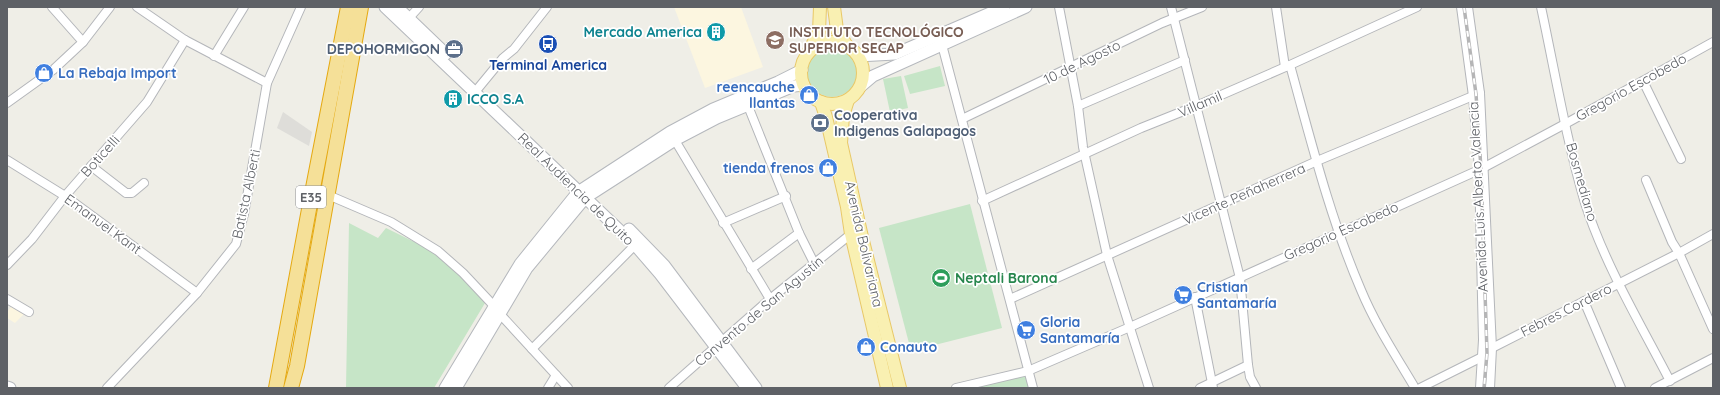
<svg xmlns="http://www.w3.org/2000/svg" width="1720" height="395" viewBox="0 0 1720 395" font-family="Quicksand,sans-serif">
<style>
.commercial{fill:#fcf6e0}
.industrial{fill:#deddd9}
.green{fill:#c6e5c7}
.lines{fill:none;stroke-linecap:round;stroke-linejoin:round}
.street-casing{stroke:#b4b6ba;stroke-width:10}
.secondary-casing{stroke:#b5b8bd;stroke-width:13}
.primary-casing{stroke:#e8c868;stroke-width:14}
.highway-casing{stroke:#e5a911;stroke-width:16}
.street{stroke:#fff;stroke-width:8}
.secondary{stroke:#fff;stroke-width:11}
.primary{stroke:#f9f0b2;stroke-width:12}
.highway{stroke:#f5e098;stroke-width:14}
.rail-casing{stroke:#b5b5b6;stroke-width:3.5}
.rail{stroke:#fff;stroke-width:2;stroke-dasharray:6;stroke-linecap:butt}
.labels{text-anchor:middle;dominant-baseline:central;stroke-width:3.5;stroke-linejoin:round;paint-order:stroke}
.shield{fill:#fff;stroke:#8e9094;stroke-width:1}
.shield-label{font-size:13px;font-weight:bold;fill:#5e6166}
.culture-label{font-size:14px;font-weight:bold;fill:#0d838f;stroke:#fff;text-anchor:end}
.education-label{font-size:14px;font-weight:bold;fill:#785e54;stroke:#fff;text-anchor:start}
.service-label{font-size:14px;font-weight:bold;fill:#4e5e75;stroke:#fff;text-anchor:end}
.street-label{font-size:14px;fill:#5e6166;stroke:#fff}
.transit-label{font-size:14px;font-weight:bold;fill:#164399;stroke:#fff}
.shop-label{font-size:14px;font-weight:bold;fill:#366cbe;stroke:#fff;text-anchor:start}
.leisure-label{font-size:14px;font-weight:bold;fill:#27864d;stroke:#fff;text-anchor:start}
</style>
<rect width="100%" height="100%" fill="#efeee7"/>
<!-- commercial -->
<g class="commercial">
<polygon points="674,7 741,7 763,67 705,88"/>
<polygon points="12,306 25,313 15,323 7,318 7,312"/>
</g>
<!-- industrial -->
<polygon class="industrial" points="283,112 312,132 309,146 277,128"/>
<!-- green -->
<g class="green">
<circle cx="832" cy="72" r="25"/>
<polygon points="940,66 945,86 910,94 904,76"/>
<polygon points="901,76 908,108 890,112 883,79"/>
<polygon points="970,204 1002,328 911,351 879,228"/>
<polygon points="349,223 378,238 386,228 443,256 485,303 434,388 346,388"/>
<polygon points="1029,372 1034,388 952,388"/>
</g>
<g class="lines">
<!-- street casing -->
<g class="street-casing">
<g id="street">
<polyline points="52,7 83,42"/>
<polyline points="137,7 185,40 267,83"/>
<polyline points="1059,7 1078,106 1083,147 1107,255 1149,388"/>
<polyline points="1171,7 1240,278 1248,365 1250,377 1256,388"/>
<polyline points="1276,7 1285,67"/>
<polyline points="1461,7 1473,96 1479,169 1483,340 1480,388"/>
<polyline points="1468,7 1480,93 1492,348 1490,388"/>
<path d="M1541,7C1555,72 1566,139 1585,203C1605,265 1640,323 1670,381"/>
<polyline points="409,18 419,7"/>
<polyline points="941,41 1033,388"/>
<polyline points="214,56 244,7"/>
<path d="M1290,65C1311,141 1330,218 1361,290C1375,324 1396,356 1415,388"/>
<polyline points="1643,81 1681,159"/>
<polyline points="475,92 503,58 514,49 547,7"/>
<polyline points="7,103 53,70 83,42 110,7"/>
<polyline points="748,106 799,233 814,263"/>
<polyline points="1078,106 1185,60"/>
<polyline points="962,119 1162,23 1202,7"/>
<polyline points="673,137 770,299"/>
<polyline points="7,160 65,196 197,293"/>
<polyline points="91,166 126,193 132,193 144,183"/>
<polyline points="1646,180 1672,242 1679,253 1713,329"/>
<polyline points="312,193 328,195 391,222 438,251 463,273 494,306"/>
<polyline points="982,201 1141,128 1196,106 1290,65 1417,7"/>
<polyline points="723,223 786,196"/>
<polyline points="7,265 32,239 65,196 147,102 185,40"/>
<polyline points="751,269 799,233"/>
<polyline points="1195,297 1213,388"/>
<polyline points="7,299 29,312"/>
<polyline points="1010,299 1317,161 1480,93"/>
<polyline points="1584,301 1621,388"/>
<polyline points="499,313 568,388"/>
<polyline points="532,349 635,245"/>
<polyline points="107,388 197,293 236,244 244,214 267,83 301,7"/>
<polyline points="548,388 556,375"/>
<polyline points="669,388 770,299 851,234"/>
<polyline points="956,388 1028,371 1130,327 1481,169 1565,124 1713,42"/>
<polyline points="1200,388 1248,365"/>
<polyline points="1420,388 1482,357 1492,348 1679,253 1713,234"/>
<polyline points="1655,388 1713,358"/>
</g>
</g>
<!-- secondary casing -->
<g class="secondary-casing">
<g id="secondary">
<polyline points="385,7 635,245 660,274 747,388"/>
<polyline points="397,7 446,54"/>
<polyline points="858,56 895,54 1004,7"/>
<polyline points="860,87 873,76 1026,7"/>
<polyline points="629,229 664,265 756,388"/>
<polyline points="7,387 10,388"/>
<polyline points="445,388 520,264 578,192 670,132 713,109 778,82 802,70"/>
<polyline points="456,388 527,268 585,198 675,140 717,118 794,86 804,85"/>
</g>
</g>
<!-- primary casing -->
<g class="primary-casing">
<g id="primary">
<polyline points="834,7 837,30 847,46"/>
<circle cx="832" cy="73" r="31"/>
<polyline points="809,51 819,32 820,7"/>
<polyline points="848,100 843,116 841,143 862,237 900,388"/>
<polyline points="821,102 826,117 847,207 851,234 887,388"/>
</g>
</g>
<!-- highway casing -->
<g class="highway-casing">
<g id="highway">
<polyline points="276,388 312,193 348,7"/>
<polyline points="291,388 297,366 361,7"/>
</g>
</g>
<!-- street -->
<use href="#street" class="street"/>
<!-- secondary -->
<use href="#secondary" class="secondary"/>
<!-- primary -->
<use href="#primary" class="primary"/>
<!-- highway -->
<use href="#highway" class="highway"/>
<!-- rail casing -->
<g class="rail-casing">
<polyline id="rail" points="1464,7 1476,94 1481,169 1487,353 1484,388"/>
</g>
<!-- rail -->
<use href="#rail" class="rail"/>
</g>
<!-- icons -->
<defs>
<g id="building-disc" transform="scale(1)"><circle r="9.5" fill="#0f9aa8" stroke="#fff"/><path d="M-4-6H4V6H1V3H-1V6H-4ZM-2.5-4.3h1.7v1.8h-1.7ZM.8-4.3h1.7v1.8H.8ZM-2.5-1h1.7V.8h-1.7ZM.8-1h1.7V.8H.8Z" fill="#fff"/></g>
<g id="university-disc" transform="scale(1)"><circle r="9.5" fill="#8d6e63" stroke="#fff"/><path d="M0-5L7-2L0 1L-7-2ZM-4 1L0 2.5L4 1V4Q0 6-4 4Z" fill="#fff"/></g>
<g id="bus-disc" transform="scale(1)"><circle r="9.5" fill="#1a4fb4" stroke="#fff"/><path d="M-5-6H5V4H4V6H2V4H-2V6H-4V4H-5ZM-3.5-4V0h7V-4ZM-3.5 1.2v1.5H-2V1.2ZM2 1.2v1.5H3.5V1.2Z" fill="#fff"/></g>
<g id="office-disc" transform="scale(1)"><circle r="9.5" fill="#5c6f8a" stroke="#fff"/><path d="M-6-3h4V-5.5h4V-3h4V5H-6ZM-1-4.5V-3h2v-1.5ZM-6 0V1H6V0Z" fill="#fff"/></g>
<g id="shop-disc" transform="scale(1)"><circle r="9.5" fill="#3f7fe0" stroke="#fff"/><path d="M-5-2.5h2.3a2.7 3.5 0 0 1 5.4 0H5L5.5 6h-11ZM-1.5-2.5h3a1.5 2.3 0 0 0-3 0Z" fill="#fff"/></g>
<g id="bank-disc" transform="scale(1)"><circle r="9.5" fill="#5c6f8a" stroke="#fff"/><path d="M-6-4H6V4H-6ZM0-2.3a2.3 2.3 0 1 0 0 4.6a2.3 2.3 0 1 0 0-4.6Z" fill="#fff"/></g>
<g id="stadium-disc" transform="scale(1)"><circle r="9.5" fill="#2e9e5b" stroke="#fff"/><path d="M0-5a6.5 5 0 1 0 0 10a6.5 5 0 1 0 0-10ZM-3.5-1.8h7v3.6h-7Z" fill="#fff"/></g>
<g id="supermarket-disc" transform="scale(1)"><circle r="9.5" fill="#3f7fe0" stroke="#fff"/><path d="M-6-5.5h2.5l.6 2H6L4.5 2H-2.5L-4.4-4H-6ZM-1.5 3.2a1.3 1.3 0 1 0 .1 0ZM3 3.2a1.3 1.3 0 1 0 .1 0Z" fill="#fff"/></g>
</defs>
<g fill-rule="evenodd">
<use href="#building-disc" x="716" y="32"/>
<use href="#university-disc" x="775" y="40"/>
<use href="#bus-disc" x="548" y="44"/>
<use href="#office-disc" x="454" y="49"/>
<use href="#shop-disc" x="44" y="73"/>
<use href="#shop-disc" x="809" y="95"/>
<use href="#building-disc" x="453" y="99"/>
<use href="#bank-disc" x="820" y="123"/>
<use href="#shop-disc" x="828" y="168"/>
<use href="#stadium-disc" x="941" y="278"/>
<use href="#supermarket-disc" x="1183" y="295"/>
<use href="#supermarket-disc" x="1026" y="330"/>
<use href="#shop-disc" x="866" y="347"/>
</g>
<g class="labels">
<!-- shield labels -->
<rect class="shield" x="296" y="186" width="30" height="22" rx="3"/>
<g class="shield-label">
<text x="311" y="197">E35</text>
</g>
<!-- culture labels -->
<g class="culture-label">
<text x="702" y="32">Mercado America</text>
<text x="467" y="99" text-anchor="start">ICCO S.A</text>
</g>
<!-- education labels -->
<g class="education-label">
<text x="789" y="32">INSTITUTO TECNOLÓGICO<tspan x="789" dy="16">SUPERIOR SECAP</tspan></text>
</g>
<!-- service labels -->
<g class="service-label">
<text x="440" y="49">DEPOHORMIGON</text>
<text x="834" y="115" text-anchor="start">Cooperativa<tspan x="834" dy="16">Indigenas Galapagos</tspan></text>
</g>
<!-- street labels -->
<g class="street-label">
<text transform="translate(1082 62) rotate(-26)">10 de Agosto</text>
<text transform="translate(1631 87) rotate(-29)">Gregorio Escobedo</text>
<text transform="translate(1200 104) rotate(-23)">Villamil</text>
<text transform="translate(100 156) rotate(-48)">Boticelli</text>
<text transform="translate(1582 182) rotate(74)">Bosmediano</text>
<text transform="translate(576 189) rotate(44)">Real Audiencia de Quito</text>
<text transform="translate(246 194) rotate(-78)">Batista Alberti</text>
<text transform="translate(1244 194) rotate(-24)">Vicente Peñaherrera</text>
<text transform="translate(1478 197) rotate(-93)">Avenida Luis Alberto Valencia</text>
<text transform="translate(103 224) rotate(36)">Emanuel Kant</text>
<text transform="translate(1341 231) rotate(-24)">Gregorio Escobedo</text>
<text transform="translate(864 244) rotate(77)">Avenida Bolivariana</text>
<text transform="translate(1566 310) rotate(-27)">Febres Cordero</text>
<text transform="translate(759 311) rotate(-40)">Convento de San Agustín</text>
</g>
<!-- transit labels -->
<g class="transit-label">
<text x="548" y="65">Terminal America</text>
</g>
<!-- shop labels -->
<g class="shop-label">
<text x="58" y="73">La Rebaja Import</text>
<text x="795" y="87" text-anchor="end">reencauche<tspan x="795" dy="16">llantas</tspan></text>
<text x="814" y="168" text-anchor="end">tienda frenos</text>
<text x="1197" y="287">Cristian<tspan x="1197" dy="16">Santamaría</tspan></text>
<text x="1040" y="322">Gloria<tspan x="1040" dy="16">Santamaría</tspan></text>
<text x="880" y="347">Conauto</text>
</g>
<!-- leisure labels -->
<g class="leisure-label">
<text x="955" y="278">Neptali Barona</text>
</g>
</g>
<!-- border -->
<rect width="1720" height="395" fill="none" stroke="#5e6166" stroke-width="16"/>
</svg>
